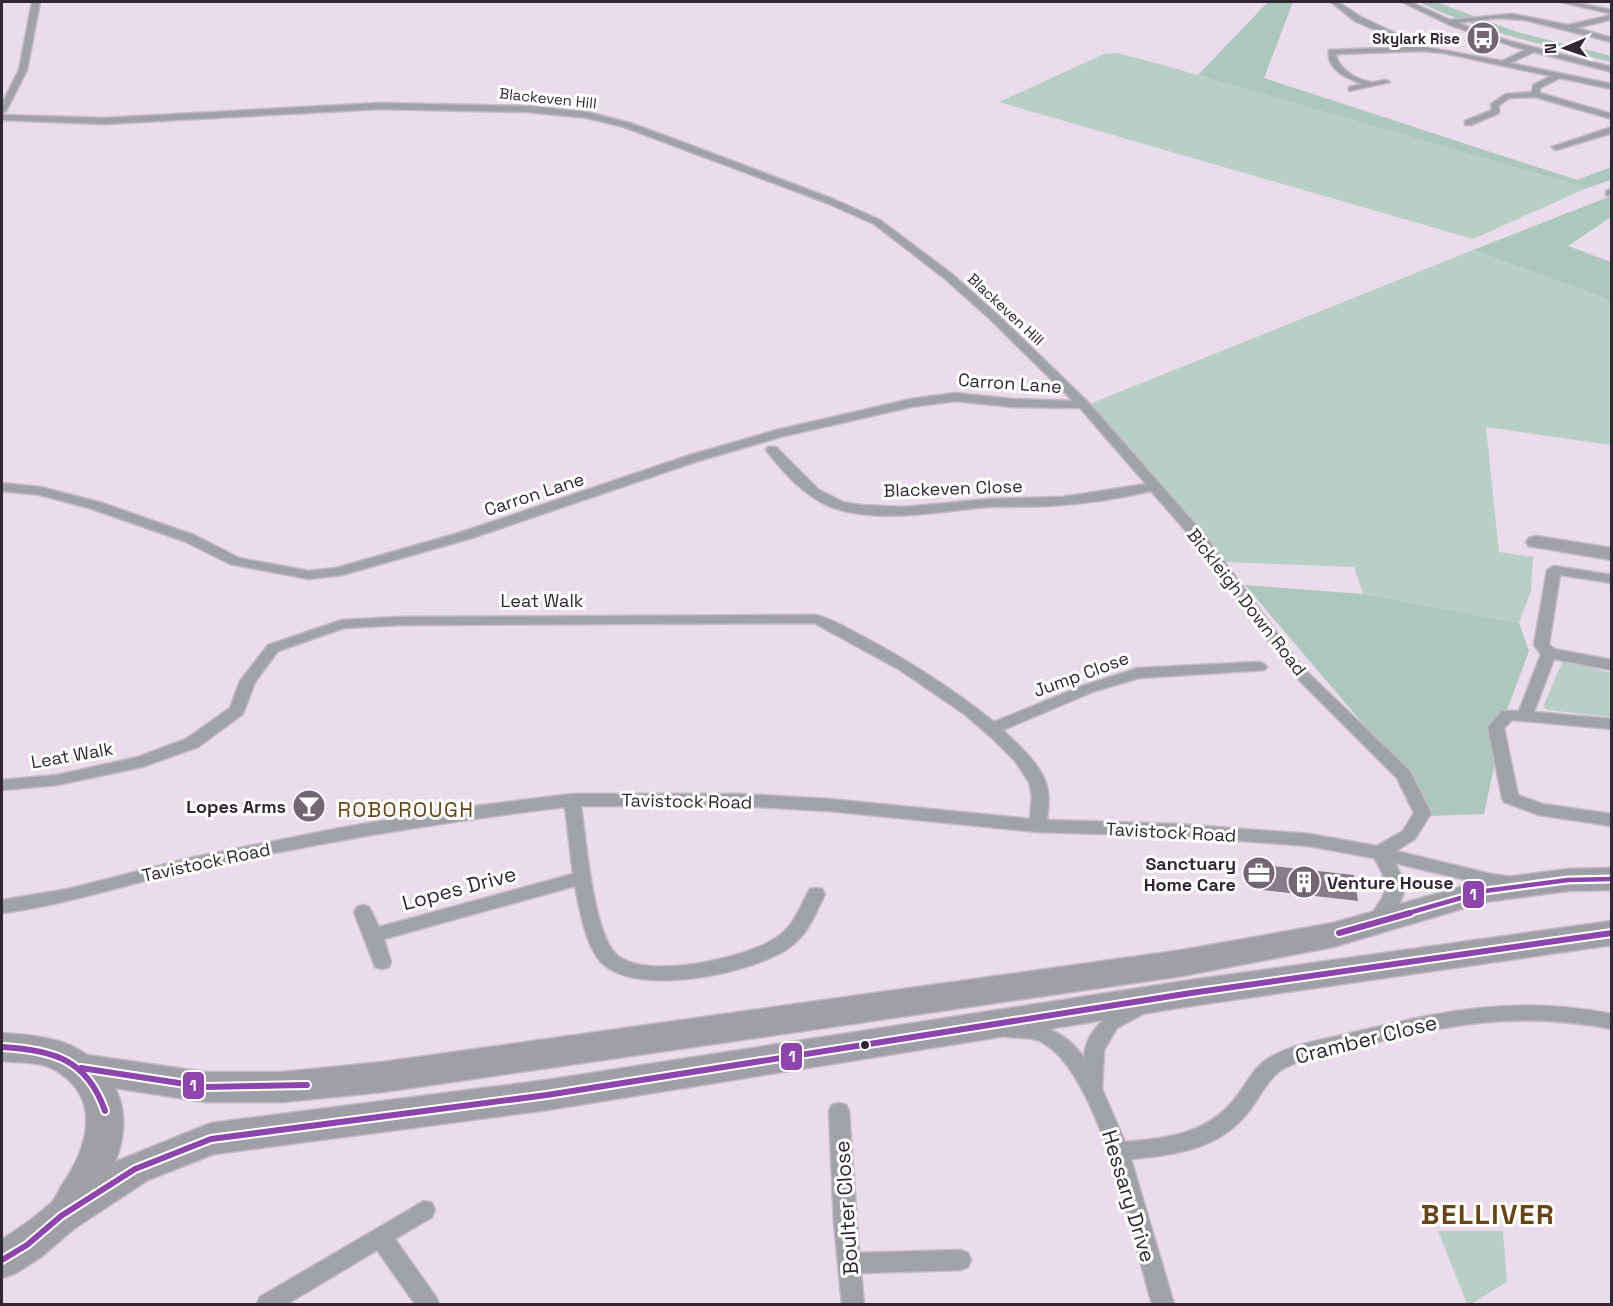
<svg xmlns="http://www.w3.org/2000/svg" width="1613" height="1306" viewBox="0 0 1613 1306" font-family="'Space Grotesk',sans-serif">
<style>
.green{fill:#b8cfc5}
.forest{fill:#acc7bb}
.building{fill:#897b8a}
.lines{fill:none;stroke-linecap:round;stroke-linejoin:round}
.street-casing{stroke:#c4b9c4;stroke-width:3}
.secondary-casing{stroke:#c4b9c4;stroke-width:3}
.highway-casing{stroke:#c4b9c4;stroke-width:3}
.street{fill:#a0a3a5;fill-rule:evenodd}
.secondary{fill:#a0a2a6;fill-rule:evenodd}
.highway{fill:#9fa0a5;fill-rule:evenodd}
.bus-1-far1-casing{stroke:#fff;stroke-width:9}
.bus-1-casing{stroke:#fff;stroke-width:10}
.bus-1-far1{stroke:#8e44ad;stroke-width:4.5}
.bus-1{stroke:#8e44ad;stroke-width:6}
.bus-dot{fill:#312732;stroke:#fff;stroke-width:2}
.labels{text-anchor:middle;dominant-baseline:central;stroke-width:6;stroke-linejoin:round;paint-order:stroke}
.far-poi-label{font-size:15px;font-weight:bold;fill:#312732;stroke:#fff;text-anchor:end}
.far-street-label{font-size:15px;fill:#312732;stroke:#fff}
.street-label{font-size:18px;fill:#312732;stroke:#fff}
.poi-label{font-size:18px;font-weight:bold;fill:#312732;stroke:#fff;text-anchor:end}
.quarter-label{font-size:21px;letter-spacing:1.5px;fill:#694513;stroke:#fff}
.near-street-label{font-size:21px;fill:#312732;stroke:#fff}
.near-district-label{font-size:28px;font-weight:bold;letter-spacing:1.5px;fill:#694513;stroke:#fff}
.line-badge{stroke:#fff;stroke-width:2}
.badge-label{font-size:16px;text-anchor:middle;font-weight:bold;fill:#fff}
</style>
<rect width="100%" height="100%" fill="#eadceb"/>
<!-- green -->
<g class="green">
<polygon points="1117,53 1163,65 1587,188 1473,239 999,102 1104,54"/>
<polygon points="1473,250 1611,300 1611,445 1486,427 1499,552 1533,557 1531,591 1519,623 1363,594 1354,567 1226,562 1087,405"/>
<polygon points="1563,660 1611,673 1611,717 1548,710 1543,707"/>
<polygon points="1438,1231 1503,1231 1507,1282 1471,1304 1467,1304"/>
</g>
<!-- forest -->
<g class="forest">
<polygon points="1268,2 1293,2 1264,78 1577,180 1611,167 1611,180 1587,188 1198,75"/>
<path d="M1419,2H1436L1517,32L1611,56V62C1547,45 1479,32 1419,2Z"/>
<polygon points="1611,196 1611,217 1568,246 1611,262 1611,300 1473,250"/>
<polygon points="1245,585 1363,594 1519,623 1529,651 1505,715 1484,814 1430,816 1422,793"/>
</g>
<!-- building -->
<polygon class="building" points="1253,864 1354,875 1358,901 1254,889"/>
<g class="lines">
<!-- street casing -->
<g class="street-casing">
<g id="street">
<polygon points="32,2 40,2 27,70 6,111 2,113 2,104 19,70"/>
<path d="M1331,2H1338L1361,17L1425,47L1502,61L1525,50L1452,26L1402,2H1411L1450,20L1512,14L1568,25L1612,15V19L1577,28L1612,38V42L1525,20L1497,18L1458,23L1509,41L1612,67V72L1534,52L1510,63L1612,84V89L1560,78L1540,88V93L1612,114V119L1535,97L1510,98L1499,105V113L1471,125H1465V121L1492,110L1491,104L1506,94L1532,92L1533,85L1551,76L1444,53L1423,51L1336,54C1338,69 1357,80 1371,82C1375,83 1381,80 1386,80L1390,82L1349,91V87L1362,84C1347,78 1326,70 1329,50L1412,47L1355,21Z"/>
<polygon points="1561,2 1573,2 1612,10 1612,14"/>
<path d="M380,103L528,106L587,112L630,123L674,139L833,199L880,220L952,274L998,315L1088,402L1203,533L1302,667L1410,771L1431,813L1415,839L1396,851L1491,874L1513,877L1516,881L1513,885L1491,886L1395,863C1399,871 1405,880 1404,890C1402,905 1384,934 1368,929L1365,924C1382,895 1396,893 1374,858L1309,846L1176,836L1038,832L829,811L740,806H581C586,840 593,927 614,952C640,983 747,958 776,938C795,925 799,908 810,889L816,888L822,889L825,894C815,914 809,933 790,947C754,973 638,998 602,963C586,947 579,907 575,886L384,939L391,962L389,967L382,969L375,967L354,912L357,907L363,905L369,907L379,927L573,874L565,807C439,822 315,843 192,870C128,883 66,905 2,913V900L68,889L190,858L340,828L459,808L572,794H740L829,799L1030,819L1032,796L1029,782L1015,761L991,737L963,713L900,670L814,623L400,625L344,628L278,651L255,682L243,714L198,747L142,767L57,785L2,790V780L57,775L138,757L186,739L230,708L240,681L268,645L342,620L400,617L816,615C832,619 848,629 862,636C909,661 953,689 994,722L1082,686L1138,668L1259,662L1264,664L1267,667L1264,670L1139,678L1092,692L1003,730C1018,745 1042,765 1047,787C1050,798 1048,810 1047,820L1176,824L1309,834L1377,846L1403,831L1414,813L1397,778L1292,673L1193,539L1151,491C1117,499 1083,504 1048,506C1028,507 1008,506 988,507C939,511 883,524 834,508C806,498 784,473 766,450L768,447H776L819,490L843,502L860,505L904,507L990,499L1062,497L1146,484L1080,408L1013,407L955,401L911,407L784,436L698,461L472,538L342,575L309,579L230,564L184,541L89,508L40,495L2,491V483L40,487L99,502L194,535L239,558L309,571L336,568L462,532L690,455L777,430L911,399L955,393L1013,399L1073,401L990,319L944,278L874,224L827,203L624,127L587,118L528,112L380,109L104,124L2,120V115L104,118Z"/>
<polygon points="1612,127 1612,133 1556,150 1552,147"/>
<polygon points="1612,189 1612,195 1606,195 1606,191"/>
<polygon points="1554,566 1612,575 1612,583 1560,575 1549,644 1554,649 1612,660 1612,670 1554,659 1534,712 1612,719 1612,729 1512,720 1504,728 1518,795 1542,804 1612,814 1612,826 1539,815 1504,802 1502,798 1488,727 1502,711 1519,711 1541,654 1534,645 1547,570"/>
<path d="M1136,1002L1143,1004L1146,1009L1143,1014L1117,1028L1104,1050L1102,1089L1125,1142C1169,1138 1209,1134 1237,1096C1247,1083 1255,1066 1269,1058C1292,1044 1322,1040 1347,1034C1444,1011 1512,995 1612,1014V1029C1515,1010 1446,1025 1352,1048C1329,1054 1303,1057 1283,1069C1267,1079 1260,1097 1249,1111C1220,1149 1175,1155 1131,1159L1174,1304H1152C1133,1241 1101,1079 1045,1044C1033,1035 1014,1040 1000,1035L997,1030L1000,1025C1030,1015 1067,1032 1084,1058C1085,1030 1111,1010 1136,1002Z"/>
<polygon points="839,1103 846,1105 849,1111 859,1253 960,1250 968,1253 971,1260 968,1267 960,1270 861,1273 864,1304 842,1304 834,1223 829,1111 832,1105"/>
<polygon points="424,1201 432,1203 435,1210 432,1217 395,1239 436,1297 439,1304 415,1304 377,1250 287,1304 257,1304 260,1297"/>
</g>
</g>
<!-- secondary casing -->
<g class="secondary-casing">
<polygon id="secondary" points="1536,536 1612,548 1612,560 1529,546 1526,542 1529,538"/>
</g>
<!-- highway casing -->
<g class="highway-casing">
<path id="highway" d="M1612,868V890L1568,891L1485,902L1333,947L1182,976L383,1092L283,1102H205L115,1088C127,1111 125,1138 115,1162L211,1123L547,1080L1191,980L1612,921V945L1191,1006L547,1110L214,1154L148,1180L75,1228L41,1257L16,1273L2,1278V1239C16,1231 42,1212 53,1201C56,1197 59,1190 62,1185C88,1148 103,1098 55,1070C40,1061 19,1063 2,1061V1033C30,1035 63,1037 87,1055L205,1072H283L383,1062L1182,950L1333,923L1485,880L1568,869Z"/>
</g>
<!-- street -->
<use href="#street" class="street"/>
<!-- secondary -->
<use href="#secondary" class="secondary"/>
<!-- highway -->
<use href="#highway" class="highway"/>
<!-- bus-1-far1 casing -->
<g class="bus-1-far1-casing">
<polyline id="bus-1-far1" points="1405,914 1485,891 1568,880 1612,879"/>
</g>
<!-- bus-1 casing -->
<g class="bus-1-casing">
<g id="bus-1">
<polyline points="1339,933 1410,913"/>
<path d="M2,1047C53,1050 87,1059 105,1111"/>
<polyline points="81,1068 205,1087 307,1085"/>
<polyline points="2,1260 27,1245 61,1216 135,1169 211,1139 547,1095 1191,993 1612,933"/>
</g>
</g>
<!-- bus-1-far1 -->
<use href="#bus-1-far1" class="bus-1-far1"/>
<!-- bus-1 -->
<use href="#bus-1" class="bus-1"/>
</g>
<!-- icons -->
<defs>
<g id="bus-disc" transform="scale(1.725)"><circle r="9.5" fill="#726673" stroke="#fff"/><path d="M-5-6H5V4H4V6H2V4H-2V6H-4V4H-5ZM-3.5-4V0h7V-4ZM-3.5 1.2v1.5H-2V1.2ZM2 1.2v1.5H3.5V1.2Z" fill="#fff"/></g>
<g id="bar-disc" transform="scale(1.725)"><circle r="9.5" fill="#726673" stroke="#fff"/><path d="M-6-5H6L.8 .8V4.5H3.5V6h-7V4.5H-.8V.8Z" fill="#fff"/></g>
<g id="office-disc" transform="scale(1.725)"><circle r="9.5" fill="#726673" stroke="#fff"/><path d="M-6-3h4V-5.5h4V-3h4V5H-6ZM-1-4.5V-3h2v-1.5ZM-6 0V1H6V0Z" fill="#fff"/></g>
<g id="building-disc" transform="scale(1.725)"><circle r="9.5" fill="#726673" stroke="#fff"/><path d="M-4-6H4V6H1V3H-1V6H-4ZM-2.5-4.3h1.7v1.8h-1.7ZM.8-4.3h1.7v1.8H.8ZM-2.5-1h1.7V.8h-1.7ZM.8-1h1.7V.8H.8Z" fill="#fff"/></g>
</defs>
<g fill-rule="evenodd">
<use href="#bus-disc" x="1483" y="38"/>
<use href="#bar-disc" x="309" y="806"/>
<use href="#office-disc" x="1259" y="873"/>
<use href="#building-disc" x="1304" y="882"/>
</g>
<!-- markers -->
<circle class="bus-dot" cx="865" cy="1045" r="5"/>
<g class="labels">
<!-- far-poi labels -->
<g class="far-poi-label">
<text x="1460" y="38">Skylark Rise</text>
</g>
<!-- far-street labels -->
<g class="far-street-label">
<text transform="translate(548 98) rotate(6)">Blackeven Hill</text>
<text transform="translate(1006 309) rotate(43)">Blackeven Hill</text>
</g>
<!-- street labels -->
<g class="street-label">
<text transform="translate(1010 383) rotate(4)">Carron Lane</text>
<text transform="translate(953 488) rotate(-2)">Blackeven Close</text>
<text transform="translate(534 494) rotate(-18)">Carron Lane</text>
<text x="542" y="600">Leat Walk</text>
<text transform="translate(1247 602) rotate(52)">Bickleigh Down Road</text>
<text transform="translate(1081 674) rotate(-20)">Jump Close</text>
<text transform="translate(72 755) rotate(-10)">Leat Walk</text>
<text transform="translate(687 801) rotate(1)">Tavistock Road</text>
<text transform="translate(1171 832) rotate(3)">Tavistock Road</text>
<text transform="translate(206 862) rotate(-12)">Tavistock Road</text>
</g>
<!-- poi labels -->
<g class="poi-label">
<text x="286" y="806">Lopes Arms</text>
<text x="1236" y="863">Sanctuary<tspan x="1236" dy="21">Home Care</tspan></text>
<text x="1327" y="882" text-anchor="start">Venture House</text>
</g>
<!-- quarter labels -->
<g class="quarter-label">
<text x="406" y="809">ROBOROUGH</text>
</g>
<!-- near-street labels -->
<g class="near-street-label">
<text transform="translate(459 888) rotate(-15)">Lopes Drive</text>
<text transform="translate(1366 1039) rotate(-14)">Cramber Close</text>
<text transform="translate(1129 1196) rotate(73)">Hessary Drive</text>
<text transform="translate(846 1208) rotate(-94)">Boulter Close</text>
</g>
<!-- near-district labels -->
<g class="near-district-label">
<text x="1488" y="1214">BELLIVER</text>
</g>
</g>
<g class="line-badge">
<rect x="1462" y="880" width="23" height="29" rx="6" fill="#8e44ad"/>
<rect x="780" y="1042" width="23" height="29" rx="6" fill="#8e44ad"/>
<rect x="182" y="1071" width="23" height="29" rx="6" fill="#8e44ad"/>
</g>
<g class="badge-label">
<text x="1473" y="900">1</text>
<text x="792" y="1062">1</text>
<text x="193" y="1091">1</text>
</g>
<!-- border -->
<rect width="1613" height="1306" fill="none" stroke="#312732" stroke-width="6"/>
<!-- north arrow -->
<g transform="translate(1565 48) rotate(268)" stroke="#ffffff" stroke-width="4.5" paint-order="stroke">
<path d="M0-4.5L10 22L0 15L-10 22Z" fill="#312732"/>
<text y="-9" font-size="16" font-weight="bold" text-anchor="middle" fill="#312732">N</text>
</g>
</svg>
